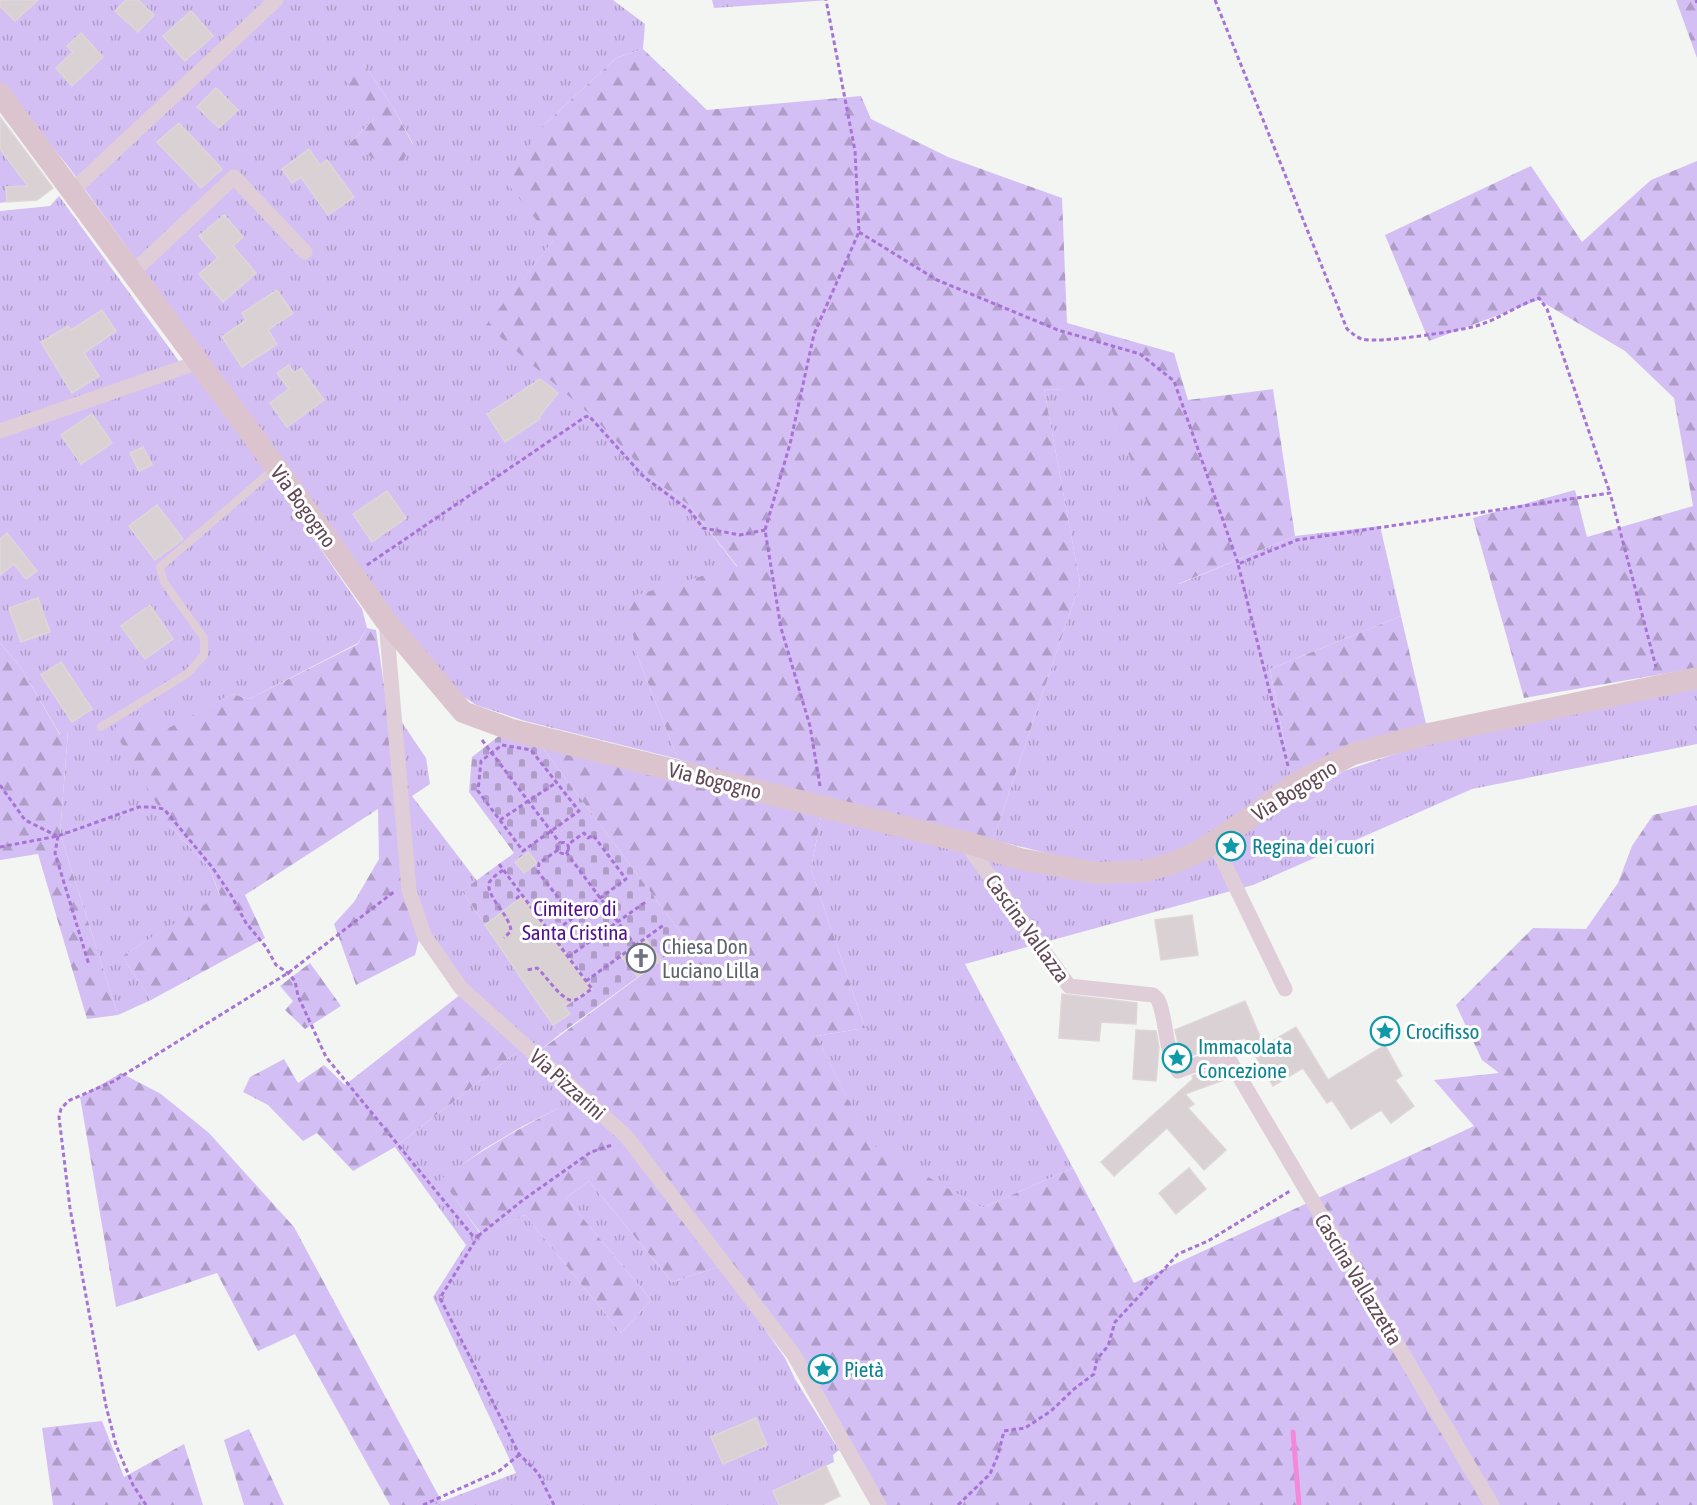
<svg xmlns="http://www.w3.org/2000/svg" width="1697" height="1505" viewBox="0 0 1697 1505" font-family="'Asap Condensed',sans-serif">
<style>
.grass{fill:url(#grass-tufts);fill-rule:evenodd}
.forest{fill:url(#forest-firs)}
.cemetery{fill:url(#cemetery-stones)}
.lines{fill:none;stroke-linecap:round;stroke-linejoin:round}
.stream{stroke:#f489db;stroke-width:5}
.building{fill:#dad1d4;stroke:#ded6d8;stroke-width:1.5}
.path{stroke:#a774d5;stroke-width:3;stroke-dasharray:4.5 3;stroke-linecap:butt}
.service{stroke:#dfcdd7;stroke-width:8}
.minor{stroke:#dfcdd7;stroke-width:15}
.secondary{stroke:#dcc4cf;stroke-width:22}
.labels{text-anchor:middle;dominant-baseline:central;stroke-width:6;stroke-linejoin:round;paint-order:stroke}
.street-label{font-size:21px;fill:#624855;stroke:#fff}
.culture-label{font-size:21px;fill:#0d838f;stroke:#fff;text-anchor:start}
.park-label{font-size:21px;fill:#50108c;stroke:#fff}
.worship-label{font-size:21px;fill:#5b616d;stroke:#fff;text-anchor:start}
</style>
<defs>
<pattern id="grass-tufts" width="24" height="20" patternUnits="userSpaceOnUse" patternTransform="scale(1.5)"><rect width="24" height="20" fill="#d4bff4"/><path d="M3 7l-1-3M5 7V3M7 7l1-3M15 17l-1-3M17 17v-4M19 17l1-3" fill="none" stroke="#af9dc8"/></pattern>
<pattern id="forest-firs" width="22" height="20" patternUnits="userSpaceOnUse" patternTransform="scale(1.5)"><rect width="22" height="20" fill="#d4bff4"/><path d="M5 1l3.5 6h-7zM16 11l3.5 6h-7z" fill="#af9dc8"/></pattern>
<pattern id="cemetery-stones" width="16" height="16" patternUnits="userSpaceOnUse" patternTransform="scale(1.5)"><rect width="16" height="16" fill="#d4bff4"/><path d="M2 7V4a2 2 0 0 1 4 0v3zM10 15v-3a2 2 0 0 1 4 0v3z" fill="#af9dc8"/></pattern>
</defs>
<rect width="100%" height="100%" fill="#f2f5f2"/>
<!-- grass -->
<g class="grass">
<path d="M0,0H613L645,24L643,49L616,58L545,124L553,241L487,325L593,416L656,482L689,505L737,567L637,655L678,759L525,721L476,705L442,682L68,166L0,83ZM363,63L393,107L413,144H349L374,119Z"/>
<polygon points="712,0 830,0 714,8"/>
<polygon points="0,149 28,186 6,187 7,202 0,203"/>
<polygon points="59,196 181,364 191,370 264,467 362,609 367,628 358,643 249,699 232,694 163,732 169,825 209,867 220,896 122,956 151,1000 118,1015 60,834 68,732 61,736 20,666 0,643 0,211 50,206"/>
<polygon points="1044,389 1105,391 1179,584 1295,536 1380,526 1401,616 1270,669 1291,777 1206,836 1163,857 1133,864 1096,865 993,840 1080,583"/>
<polygon points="1697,686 1697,744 1472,789 1253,885 965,964 1073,1168 982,1208 871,1145 816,1036 865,1028 811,869 821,816 1012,863 1190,864 1344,771 1416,747"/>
<polygon points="399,718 426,758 430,784 412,796 477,881 462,891 560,1034 538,1052 463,982 429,931 415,892"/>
<polygon points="524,1047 587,1108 559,1108 523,1126 484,1149 442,1179 481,1235 525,1215 621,1333 651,1300 566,1198 589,1181 672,1282 721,1266 785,1358 795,1379 839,1450 833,1455 834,1462 773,1491 779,1505 433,1505 516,1473 433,1297 466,1245 395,1147"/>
</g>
<!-- forest -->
<g class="forest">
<polygon points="1676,0 1697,0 1697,58"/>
<polygon points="643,49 707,110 861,96 871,119 948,157 1062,198 1067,323 1174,353 1188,400 1273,389 1295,536 1178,584 1105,392 1044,389 1080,583 993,840 823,807 678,759 637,655 626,598 737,566 689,505 656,482 592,416 486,325 553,241 504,179 545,124 616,58"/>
<polygon points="363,63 393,107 413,145 396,171 349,144 374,119 346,80"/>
<polygon points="1697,161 1697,668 1524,698 1473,518 1575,490 1587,537 1693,506 1674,398 1625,351 1539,300 1429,341 1385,235 1531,166 1582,242 1651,180"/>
<polygon points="1401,616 1427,728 1291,777 1270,669"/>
<polygon points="367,628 376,630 420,935 415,955 356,985 334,924 354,902 379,859 378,809 245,895 265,938 151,1000 122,956 220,895 209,867 169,825 113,729 145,710 163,731 232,694 249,699 358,644"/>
<polygon points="0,643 20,666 60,735 68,731 60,834 118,1015 87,1019 38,854 0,860"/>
<polygon points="536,739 821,816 811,869 865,1028 816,1036 871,1144 982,1208 1073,1168 1134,1283 1474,1126 1434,1080 1499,1073 1482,1060 1456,1005 1533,928 1586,929 1618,883 1632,846 1653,815 1697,805 1697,1505 883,1505 797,1355 628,1134 538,1052 687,941"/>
<polygon points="310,963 341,1006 305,1029 285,1010 293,1001 280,986"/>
<polygon points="461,994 524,1047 395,1147 353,1171 317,1133 303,1141 268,1105 243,1092 250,1077 284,1059 298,1083 324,1065 345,1085"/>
<polygon points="121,1073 161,1094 209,1133 294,1227 442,1502 433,1505 390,1505 295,1334 258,1351 217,1273 116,1307 80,1097"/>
<path d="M559,1108H587L612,1127L721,1266L672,1282L589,1181L566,1198L651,1300L621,1333L525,1215L482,1235L441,1179C479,1152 517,1129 559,1108Z"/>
<polygon points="102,1421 124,1477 184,1444 203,1505 53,1505 42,1428"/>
<polygon points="249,1429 284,1505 244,1505 224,1440"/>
</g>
<!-- cemetery -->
<polygon class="cemetery" points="500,735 536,739 687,941 560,1034 462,891 514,853 469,792 472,757"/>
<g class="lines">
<!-- stream -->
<polyline class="stream" points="1293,1432 1299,1505"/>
</g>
<!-- building -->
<g class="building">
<polygon points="0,0 38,0 15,21 0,6"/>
<polygon points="126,0 138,0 154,15 138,32 115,11"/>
<polygon points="191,11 213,36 185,61 163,36"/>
<polygon points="81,33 103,57 72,86 56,68 73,52 67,46"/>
<polygon points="216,88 238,110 219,128 197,107"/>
<polygon points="0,117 53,188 37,200 7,202 6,187 28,186 0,149"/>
<polygon points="179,123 222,169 201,188 157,142"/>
<polygon points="309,149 320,165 327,160 354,197 328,215 301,177 292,183 282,169"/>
<polygon points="224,215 243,237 233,246 256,273 223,302 199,274 218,258 199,236"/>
<polygon points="277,290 293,313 268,330 277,344 242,367 222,337 246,320 242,313"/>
<polygon points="102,310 116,331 84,353 99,376 72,393 41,342 68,326 71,330"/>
<polygon points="289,365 294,373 301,368 324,400 287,427 270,403 289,389 277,373"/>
<polygon points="540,379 558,393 539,417 540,419 505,442 487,414"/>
<polygon points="92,414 112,443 81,464 61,435"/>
<polygon points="143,447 152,465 139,471 130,453"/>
<polygon points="387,491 406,518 372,542 353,514"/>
<polygon points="157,505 183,539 155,560 129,526"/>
<polygon points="7,533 37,571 26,579 14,564 0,575 0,539"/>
<polygon points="38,598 50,632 21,642 9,608"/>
<polygon points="150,605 173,639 145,659 121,626"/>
<polygon points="61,662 92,709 72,722 41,675"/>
<polygon points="528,852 537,863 524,873 515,862"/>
<polygon points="523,896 592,989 564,1006 570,1014 553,1025 485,925"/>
<polygon points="1192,915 1198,955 1161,960 1155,920"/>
<polygon points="645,938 661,960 638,977 621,956"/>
<polygon points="1062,994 1137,1003 1136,1024 1101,1022 1099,1041 1059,1038"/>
<polygon points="1245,1001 1264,1046 1296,1027 1328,1080 1385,1045 1402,1076 1395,1080 1414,1106 1391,1123 1381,1110 1351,1129 1332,1100 1327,1103 1303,1068 1273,1086 1245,1038 1184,1058 1178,1043 1175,1030"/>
<polygon points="1136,1030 1156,1031 1159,1047 1156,1081 1133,1079"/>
<polygon points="1222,1066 1229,1078 1185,1094 1194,1104 1188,1108 1226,1150 1204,1170 1167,1128 1114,1176 1101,1162 1193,1079 1192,1076"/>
<polygon points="1189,1168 1206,1189 1176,1214 1159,1193"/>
<polygon points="756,1418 767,1445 723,1464 711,1437"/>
<polygon points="826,1466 840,1496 822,1505 779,1505 773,1491"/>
</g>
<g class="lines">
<!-- path -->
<g class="path">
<path d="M1215,0L1347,329C1352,333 1356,337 1362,339C1377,344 1458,331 1476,326C1498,320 1517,305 1539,298L1547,309L1610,493"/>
<polyline points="1696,0 1697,3"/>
<polyline points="859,232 937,280 1058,330 1140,354 1174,381 1238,563"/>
<polyline points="367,565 585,417 589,416 644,477 690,511 703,528 740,535 765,530"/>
<polyline points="482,740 560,843"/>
<polygon points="502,745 531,750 579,811 523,851 478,791 481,761"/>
<polyline points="1288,766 1238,564 1297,540 1610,493 1656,667"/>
<polyline points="0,785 25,820 57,836"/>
<polyline points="820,786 810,726 781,628 765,530 790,444 814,334 859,232 855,151 826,0"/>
<polyline points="500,820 557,782"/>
<polyline points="58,836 55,853 89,965"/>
<circle cx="563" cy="848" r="5.5"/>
<polyline points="0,847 58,836 139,807 152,807 164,809 212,867 231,895 246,923 266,947 276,965 288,973 295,981 298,996 326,1057 472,1235 478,1236 440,1298 519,1454 538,1473 554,1505"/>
<polyline points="558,850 539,863 538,872 573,916"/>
<polyline points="566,852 635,945"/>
<path d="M499,864L592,989C587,992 580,998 575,1000C563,1004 546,975 537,968L527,970"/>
<path d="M503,870C499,873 491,878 489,883C486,897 510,915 511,931L504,938"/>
<polyline points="518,899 517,898 521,894"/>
<polyline points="551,934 626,879 593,835 588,838 584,833 567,845"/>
<polyline points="568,957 647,901"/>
<polyline points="586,981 665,924"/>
<polyline points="478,1236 523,1200 591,1152 612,1145"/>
<polyline points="146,1505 133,1485 116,1445 106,1406 70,1208 59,1117 61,1109 68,1101 114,1081 288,973 395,891"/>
<polyline points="423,1505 499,1471 519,1455"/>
<polyline points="958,1505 990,1474 998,1455 1004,1431 1025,1428 1051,1411 1074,1389 1094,1374 1097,1359 1108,1346 1115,1322 1178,1254 1208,1241 1290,1191"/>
</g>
<!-- service -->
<polyline class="service" points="101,727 188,673 204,655 204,638 164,582 160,567 275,468"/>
<!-- minor -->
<g class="minor">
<polyline points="72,191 276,0"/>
<polyline points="132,273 234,177 305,252"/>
<polyline points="0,431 199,362"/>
<polyline points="386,621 409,890 424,935 461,988 626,1136 794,1355 879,1505"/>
<path d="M965,842L1069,986L1153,995C1156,998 1157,997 1159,1002C1167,1023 1165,1051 1178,1071L1226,1054L1492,1505"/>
<polyline points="1214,842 1285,989"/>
</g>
<!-- secondary -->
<polyline class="secondary" points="0,94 276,467 386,621 463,712 512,730 965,842 1020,859 1097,873 1146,871 1173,863 1200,851 1242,823 1293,785 1353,754 1424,735 1697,678"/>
</g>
<!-- icons -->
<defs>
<g id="sight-ring" transform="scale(1.5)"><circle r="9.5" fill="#fff" stroke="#0f9aa8" stroke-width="1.5"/><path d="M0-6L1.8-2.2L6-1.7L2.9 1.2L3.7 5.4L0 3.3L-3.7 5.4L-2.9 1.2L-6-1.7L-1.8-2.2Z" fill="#0f9aa8"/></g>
<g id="church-ring" transform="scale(1.5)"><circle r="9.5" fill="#fff" stroke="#6b7280" stroke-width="1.5"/><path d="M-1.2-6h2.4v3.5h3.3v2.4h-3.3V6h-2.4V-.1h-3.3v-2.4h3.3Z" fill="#6b7280"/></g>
</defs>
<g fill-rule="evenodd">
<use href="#sight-ring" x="1231" y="846"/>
<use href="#church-ring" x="641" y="958"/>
<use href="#sight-ring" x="1385" y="1031"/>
<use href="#sight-ring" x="1177" y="1058"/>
<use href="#sight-ring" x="823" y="1369"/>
</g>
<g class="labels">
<!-- street labels -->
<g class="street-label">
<text transform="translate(304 506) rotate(54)">Via Bogogno</text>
<text transform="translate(715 780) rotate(14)">Via Bogogno</text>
<text transform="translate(1294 790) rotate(-32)">Via Bogogno</text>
<text transform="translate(1028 928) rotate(54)">Cascina Vallazza</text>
<text transform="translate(568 1084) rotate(42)">Via Pizzarini</text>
<text transform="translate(1359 1279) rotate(59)">Cascina Vallazzetta</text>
</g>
<!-- culture labels -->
<g class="culture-label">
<text x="1252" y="846">Regina dei cuori</text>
<text x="1406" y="1031">Crocifisso</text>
<text x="1198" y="1046">Immacolata<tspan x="1198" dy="24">Concezione</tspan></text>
<text x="844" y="1369">Pietà</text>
</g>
<!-- park labels -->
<g class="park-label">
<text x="575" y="908">Cimitero di<tspan x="575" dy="24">Santa Cristina</tspan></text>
</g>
<!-- worship labels -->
<g class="worship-label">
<text x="662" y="946">Chiesa Don<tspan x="662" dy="24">Luciano Lilla</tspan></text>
</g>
</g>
</svg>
